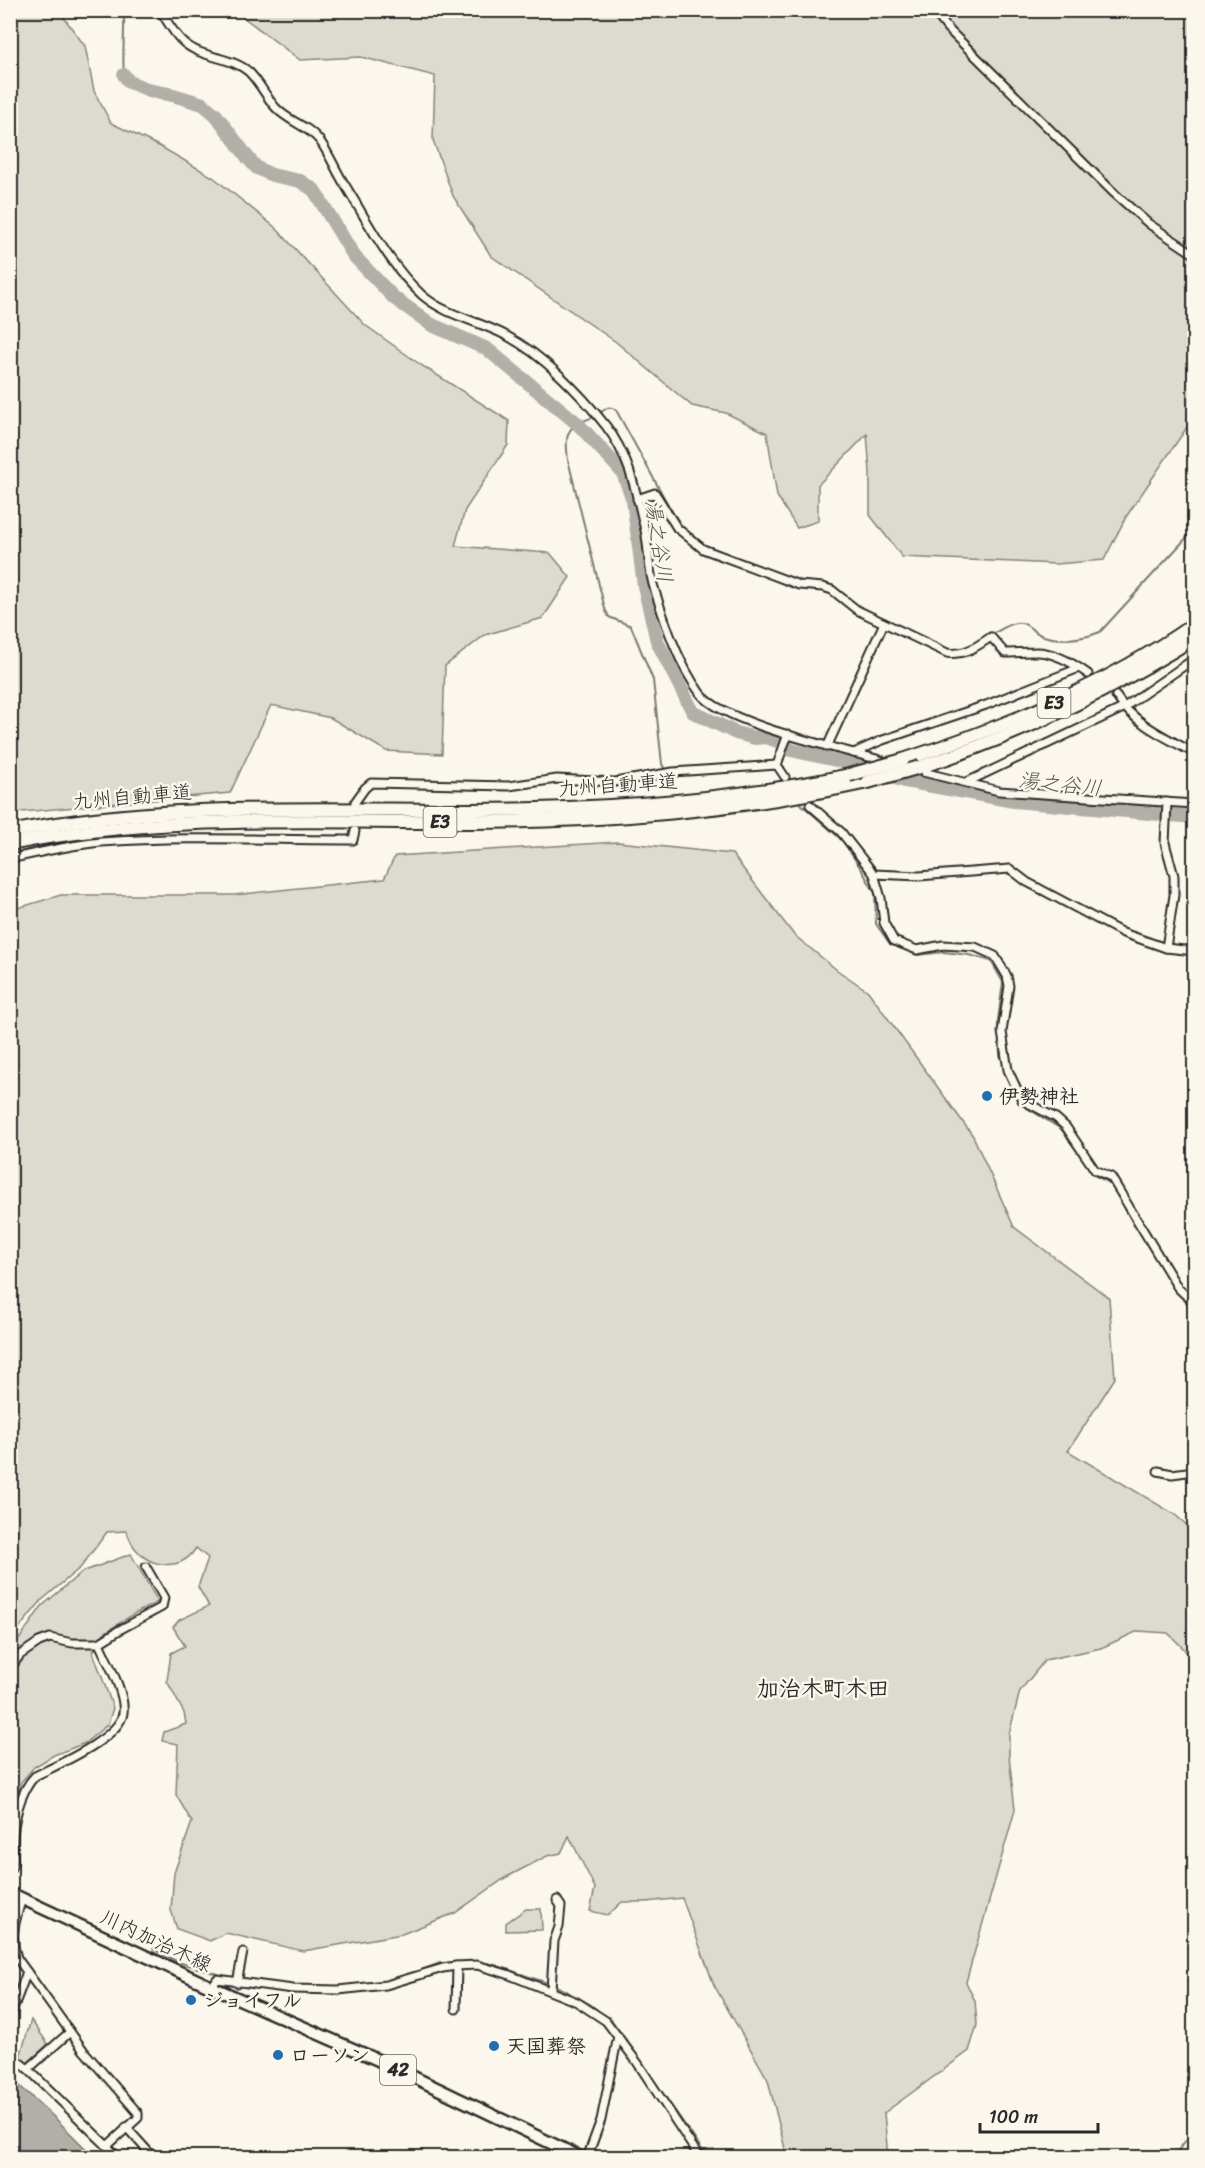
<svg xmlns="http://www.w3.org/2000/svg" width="1205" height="2168" viewBox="0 0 1205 2168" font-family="Sriracha,'Klee One',sans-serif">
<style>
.green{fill:#dddad0;stroke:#84827e;stroke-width:1.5}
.water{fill:#b1afa7;stroke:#7b7a75;stroke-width:1.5}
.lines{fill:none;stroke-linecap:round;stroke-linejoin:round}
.stream{stroke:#7b7a75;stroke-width:2}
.river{stroke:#b1afa7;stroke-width:14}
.street-casing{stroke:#2b2b2b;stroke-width:11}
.primary-casing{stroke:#2b2b2b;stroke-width:15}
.highway-casing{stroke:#2b2b2b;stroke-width:16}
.street{stroke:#fbf7ec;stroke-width:7}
.primary{stroke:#fbf7ec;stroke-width:10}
.highway{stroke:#fbf7ec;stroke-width:12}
.highway-bridge-casing{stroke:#2b2b2b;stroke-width:16;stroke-linecap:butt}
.highway-bridge{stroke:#fbf7ec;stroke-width:12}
.poi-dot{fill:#1f6fb2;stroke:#fbf7ec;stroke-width:2}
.labels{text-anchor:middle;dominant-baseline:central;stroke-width:5;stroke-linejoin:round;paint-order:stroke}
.shield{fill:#fbf7ec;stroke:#696865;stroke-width:1.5}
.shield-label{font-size:18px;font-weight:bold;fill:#2b2b2b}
.street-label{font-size:20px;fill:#2b2b2b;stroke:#fbf7ec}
.poi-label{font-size:20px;font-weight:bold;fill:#2b2b2b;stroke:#fbf7ec;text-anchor:start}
.water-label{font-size:21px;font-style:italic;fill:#5a5956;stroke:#fbf7ec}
.quarter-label{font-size:22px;font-weight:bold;fill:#2b2b2b;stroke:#fbf7ec}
</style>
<rect width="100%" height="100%" fill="#fbf7ec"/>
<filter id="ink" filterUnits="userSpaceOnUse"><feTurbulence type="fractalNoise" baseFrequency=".0167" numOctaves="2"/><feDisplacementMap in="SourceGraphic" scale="12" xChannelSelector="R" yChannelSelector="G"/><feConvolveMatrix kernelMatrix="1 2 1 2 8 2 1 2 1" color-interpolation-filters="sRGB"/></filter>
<g filter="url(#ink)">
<!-- green -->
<g class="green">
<polygon points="11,10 59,11 85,46 94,91 111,123 161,147 213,177 276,228 365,325 421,365 509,421 508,445 465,510 455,546 550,553 570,577 543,618 485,635 445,666 442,754 386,751 331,718 271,705 230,793 11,813"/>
<polygon points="235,11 1194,11 1194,417 1126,517 1104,560 1056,564 902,557 870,515 870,472 867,434 818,485 818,521 797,528 777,496 767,433 726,413 692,406 616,342 491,256 453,196 433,140 435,76 361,57 300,60"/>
<path d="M618,842L732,854L794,935L837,970L868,991L973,1136L1014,1227L1109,1298L1115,1378L1068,1451L1174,1514L1194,1531V1664L1184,1649L1168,1633L1138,1631L1101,1648L1045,1660L1020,1691L1009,1734V1756L1015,1810L966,1982L975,2001L977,2025L969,2051L884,2113L888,2157H787L768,2080L714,1985L682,1898L646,1902H622L608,1915L590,1911L595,1888L569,1836L561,1853L547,1856L505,1878L455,1913L402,1934L303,1951L226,1933L210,1941L177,1929L171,1910L174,1873L192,1822L176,1795L178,1744L162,1741L164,1732L186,1724L184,1713L167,1681L171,1653L185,1646L173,1627L179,1620L209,1606L198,1587L208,1558L196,1548C182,1571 151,1569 135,1548C131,1544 129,1536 126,1531L107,1532L81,1567L42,1600L11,1638V910L61,895H234L384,879L395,856Z"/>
<polygon points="131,1554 158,1602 134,1614 104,1633 93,1652 113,1708 108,1724 85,1743 54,1755 34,1767 21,1782 11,1824 11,1651 42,1606 82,1572"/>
<polygon points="526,1909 541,1909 542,1930 506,1931 506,1923"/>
<polygon points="31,2020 48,2044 26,2064 20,2057"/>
</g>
<!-- water -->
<polygon class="water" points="11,2078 54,2117 94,2157 11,2157"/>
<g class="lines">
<!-- stream -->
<g class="stream">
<path d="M124,75C122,53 125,32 124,10"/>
<path d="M600,413C606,408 609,405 616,410L671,510L682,526L694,538"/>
<path d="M594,417C565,426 565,434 568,460L605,609L609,617L631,626L653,680L662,764L665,770"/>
<polyline points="798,581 813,583"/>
<polyline points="825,584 834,586 845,596"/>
<polyline points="888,621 918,636"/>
<path d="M991,635C999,631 1008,624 1016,623C1026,621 1032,631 1041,635C1059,642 1083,639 1100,632L1190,534L1194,497"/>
<polyline points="801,804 843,841 863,872 875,893 876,924 890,944 917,955 944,952 969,955 991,961 1003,982 998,1020 1000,1055 1004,1064"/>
<polyline points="1011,1083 1019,1103 1061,1129 1094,1175 1112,1184"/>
<polyline points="1122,1202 1134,1226 1143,1235"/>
<polyline points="153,1949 178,1962 231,1978"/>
<polyline points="409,1975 440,1963 478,1962 492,1964 556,1986 591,2005 603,2015 610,2018 708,2158"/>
<polyline points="377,1983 389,1981"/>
<polyline points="332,1987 347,1986"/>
<polyline points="1172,2158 1194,2130"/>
</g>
<!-- river -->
<polyline class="river" points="124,75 129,82 152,91 173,95 203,104 216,115 248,158 257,168 272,175 300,181 314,190 354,256 394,298 432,325 487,349 578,424 604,452 623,473 633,500 644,586 657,641 693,712 736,733 755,738 766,737 780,742 791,750 845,762 905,781 1014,801 1194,817"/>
<!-- street casing -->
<g class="street-casing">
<g id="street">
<path d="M160,10C167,21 174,34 183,42C202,59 231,56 249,72C260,83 266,97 276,108C289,122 309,126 320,141C330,155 336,171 345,185C368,222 389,265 422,295C446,316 480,321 507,336C543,355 581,394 606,426C630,457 636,493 645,530C649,549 648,572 655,591C666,625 678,663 700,693C723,724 847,750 887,762"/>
<polyline points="933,10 948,29 1115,194 1149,224 1194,254"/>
<path d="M637,499L655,493L677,528L703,549L799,585L823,587L832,590L857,610L947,653C965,656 977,646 991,637L1005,653C1015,653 1024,652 1034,652C1053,651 1073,663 1088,674"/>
<path d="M1116,696C1133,723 1167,738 1194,753"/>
<polyline points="827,747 884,623"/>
<polyline points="854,753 880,741 986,705 1079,668"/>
<polyline points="777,765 788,734"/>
<polyline points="777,765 785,777"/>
<polyline points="915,770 999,791 1194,804"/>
<polyline points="967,782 1123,708 1194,659"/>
<polyline points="355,802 365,788 371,783 509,786 557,779 615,782 673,772 777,765"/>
<polyline points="810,805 841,832 874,874 881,898 884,923 894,941 917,950 943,945 975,947 995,956 1007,976 1009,986 1002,1032 1008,1070 1022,1100 1056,1118 1066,1127 1095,1170 1111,1177 1178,1288 1194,1303"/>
<path d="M10,859C40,852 70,845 101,842C184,836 269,840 353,840L355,831"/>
<polyline points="874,874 919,876 1010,869 1027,882 1123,933 1166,948 1194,951"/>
<polyline points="1166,948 1174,895 1174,876 1165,843 1167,802"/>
<polyline points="1158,1471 1172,1474 1194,1471"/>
<polyline points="99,1643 121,1629 162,1607 164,1598 146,1567"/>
<path d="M10,1669L20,1655L39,1642L50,1638L72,1643H99C107,1661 126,1694 123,1713C120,1738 57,1765 35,1776C20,1791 13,1822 13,1843C12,1853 16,1862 10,1870"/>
<path d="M22,1899C15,1920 10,1936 17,1958L84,2051L138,2113V2118L107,2146L118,2158"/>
<polyline points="237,1983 243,1952"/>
<polyline points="212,1987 217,1979 293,1989 338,1990 386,1985 443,1968 456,1966 477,1965 507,1974 577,2002 606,2021 637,2062 700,2158"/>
<polyline points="551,1990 554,1941 559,1927 561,1906 557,1900"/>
<polyline points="456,2009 457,1966"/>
<polyline points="10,2017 27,1972"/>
<polyline points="70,2032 28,2069 107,2146"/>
<polyline points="10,2055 28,2069"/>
<polyline points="126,2127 154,2158"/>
<polyline points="587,2158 601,2120 618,2036"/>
</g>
</g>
<!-- primary casing -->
<g class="primary-casing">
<polyline id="primary" points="10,1893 212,1987 378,2060 582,2158"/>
</g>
<!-- highway casing -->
<g class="highway-casing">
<g id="highway">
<path d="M903,760C1005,727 1106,686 1194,624"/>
<path d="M920,767C1017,736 1108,692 1194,638"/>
<path d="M10,832C162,802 317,810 471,810C598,810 725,802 849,775"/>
<path d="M10,844C162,813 318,823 472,822C608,821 735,811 868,782"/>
</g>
</g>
<!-- street -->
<use href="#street" class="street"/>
<!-- primary -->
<use href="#primary" class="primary"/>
<!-- highway -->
<use href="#highway" class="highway"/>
<!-- highway-bridge casing -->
<g class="highway-bridge-casing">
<g id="highway-bridge">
<polyline points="849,775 903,760"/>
<polyline points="868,782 920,767"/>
</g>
</g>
<!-- highway-bridge -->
<use href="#highway-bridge" class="highway-bridge"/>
</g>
</g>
<!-- markers -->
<g class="poi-dot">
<circle cx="987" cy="1096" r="6"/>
<circle cx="191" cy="2000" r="6"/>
<circle cx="494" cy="2046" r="6"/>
<circle cx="278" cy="2055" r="6"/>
</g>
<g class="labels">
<!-- shield labels -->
<g class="shield">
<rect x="1037.5" y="688" width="33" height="30" rx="4.5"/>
<rect x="423.5" y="807" width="33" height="30" rx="4.5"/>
<rect x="380" y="2055" width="36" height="30" rx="4.5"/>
</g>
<g class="shield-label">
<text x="1054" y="703">E3</text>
<text x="440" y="822">E3</text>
<text x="398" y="2070">42</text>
</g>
<!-- street labels -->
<g class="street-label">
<text transform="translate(618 785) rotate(-4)">九州自動車道</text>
<text transform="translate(132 797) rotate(-5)">九州自動車道</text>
<text transform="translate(156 1941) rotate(25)">川内加治木線</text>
</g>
<!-- poi labels -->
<g class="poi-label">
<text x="999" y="1096">伊勢神社</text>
<text x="203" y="2000">ジョイフル</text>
<text x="506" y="2046">天国葬祭</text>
<text x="290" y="2055">ローソン</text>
</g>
<!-- water labels -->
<g class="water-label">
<text transform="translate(659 541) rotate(81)">湯之谷川</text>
<text transform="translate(1060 784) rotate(6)">湯之谷川</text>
</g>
<!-- quarter labels -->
<g class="quarter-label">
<text x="823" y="1688">加治木町木田</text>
</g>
</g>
<!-- margin -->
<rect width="1205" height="2168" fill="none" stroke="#fbf7ec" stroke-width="36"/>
<rect x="18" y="18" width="1169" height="2132" fill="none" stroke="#2b2b2b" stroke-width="2" filter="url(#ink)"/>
<!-- scale -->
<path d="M980 2123v9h118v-9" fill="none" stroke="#2b2b2b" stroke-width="3"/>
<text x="989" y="2123" font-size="18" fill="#2b2b2b" stroke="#fbf7ec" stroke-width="4.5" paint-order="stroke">100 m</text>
</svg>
